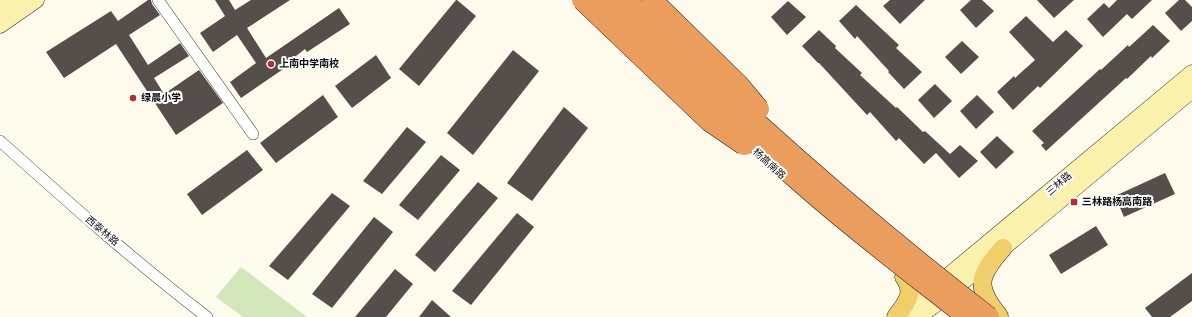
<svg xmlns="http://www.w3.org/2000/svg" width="1192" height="317" viewBox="0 0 1192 317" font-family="Bitter,'Noto Sans SC',serif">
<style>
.green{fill:#d1e6b9}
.building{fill:#554e4a}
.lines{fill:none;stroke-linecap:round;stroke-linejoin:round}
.street-casing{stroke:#404040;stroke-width:12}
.secondary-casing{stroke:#2f2f2f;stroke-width:17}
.primary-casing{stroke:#1e1e1e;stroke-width:19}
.street{stroke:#fff;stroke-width:11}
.secondary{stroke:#faf1ac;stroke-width:16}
.primary{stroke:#f0ce6b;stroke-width:18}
.highway-bridge-casing{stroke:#1e1e1e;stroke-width:21;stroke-linecap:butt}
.highway-bridge{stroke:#eb9d5e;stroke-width:20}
.poi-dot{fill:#b42d35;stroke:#fff;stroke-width:1.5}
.labels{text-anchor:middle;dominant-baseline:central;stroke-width:4;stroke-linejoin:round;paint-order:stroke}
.poi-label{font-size:10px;font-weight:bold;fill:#0d0d0d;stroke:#fff;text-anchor:start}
.street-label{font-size:10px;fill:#0d0d0d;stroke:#fff}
</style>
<rect width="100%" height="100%" fill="#fefbed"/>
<!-- green -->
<polygon class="green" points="241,267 307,317 243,317 216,297"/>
<!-- building -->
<g class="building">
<polygon points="148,0 151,0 152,4 160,15 129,35 148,65 180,43 189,56 154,78 164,94 199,70 223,103 176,135 116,44 64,78 46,52 111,11 118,21"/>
<polygon points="215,0 229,0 235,10 251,0 290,0 247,28 266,58 339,8 350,24 307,52 305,49 296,56 298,59 241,98 230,82 256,63 237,35 213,52 200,33 225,16"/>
<polygon points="456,0 457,0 476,16 419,86 399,69"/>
<polygon points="890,0 925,0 900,24 883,6"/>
<polygon points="971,0 982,0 994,11 976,28 960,10"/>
<polygon points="1037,0 1074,0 1054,18"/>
<polygon points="1117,0 1152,0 1132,19 1127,14 1103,37 1087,19 1104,3 1109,8"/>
<polygon points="1179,0 1185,0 1192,7 1192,21 1181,31 1165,13"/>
<polygon points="788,1 806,17 787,35 771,17"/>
<polygon points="856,5 899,45 896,48 922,72 904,89 888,72 889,71 857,36 855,39 839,21"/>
<polygon points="1026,16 1053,42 1066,30 1083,46 1040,88 1038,86 1013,110 997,92 1014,76 1015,78 1035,60 1009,32"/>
<polygon points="1153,25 1170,41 1152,58 1151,56 1127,79 1126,78 1046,151 1041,145 1044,143 1032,131 1100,69 1101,70 1128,45 1129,47"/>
<polygon points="819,30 836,46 835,48 862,73 860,75 896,108 897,107 923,132 925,131 950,154 960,145 978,161 959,178 936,153 924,164 899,138 896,141 870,112 867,115 819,63 818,63 802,46"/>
<polygon points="962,41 979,57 961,74 945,57"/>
<polygon points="513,50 539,71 473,155 447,133"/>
<polygon points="376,55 391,78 352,108 335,86"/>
<polygon points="935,84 952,101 934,118 918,100"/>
<polygon points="323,95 338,117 276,163 260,143"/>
<polygon points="977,95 994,112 976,129 960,111"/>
<polygon points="564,107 588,128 532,201 507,183"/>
<polygon points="407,127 426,142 382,194 363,181"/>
<polygon points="997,136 1014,152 996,169 980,152"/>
<polygon points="247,150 263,170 202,215 187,194"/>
<polygon points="441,155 460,170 418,220 399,205"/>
<polygon points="1165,173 1175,194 1124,217 1115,196"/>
<polygon points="478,182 498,198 435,272 415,255"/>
<polygon points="332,193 350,206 288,280 269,266"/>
<polygon points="517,213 534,227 471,305 452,291"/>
<polygon points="374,217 393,232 332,308 312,294"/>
<polygon points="1096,226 1108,245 1061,274 1049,255"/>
<polygon points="395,269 413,284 386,317 355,317"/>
<polygon points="1192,273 1192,301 1170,317 1152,317 1145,308"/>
<polygon points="432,300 451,317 419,317"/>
</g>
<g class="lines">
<!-- street casing -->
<g class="street-casing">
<g id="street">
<polyline points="158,0 253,134"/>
<path d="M0,141C67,201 135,262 207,317"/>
</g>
</g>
<!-- secondary casing -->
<g class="secondary-casing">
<g id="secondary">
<polyline points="0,10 14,0"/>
<polyline points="0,25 36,0"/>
<polyline points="899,315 947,277 1192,73"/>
<polyline points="918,317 937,303 1192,90"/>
</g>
</g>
<!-- primary casing -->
<g class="primary-casing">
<g id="primary">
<path d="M999,316C974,286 979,275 1003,248"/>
<path d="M896,317C906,303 916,293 904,277"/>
</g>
</g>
<!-- street -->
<use href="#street" class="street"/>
<!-- secondary -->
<use href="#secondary" class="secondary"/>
<!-- primary -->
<use href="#primary" class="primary"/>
<!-- highway-bridge casing -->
<g class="highway-bridge-casing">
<g id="highway-bridge">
<polyline points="582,0 709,121 744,145"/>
<path d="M606,0C670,63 734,126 802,184C855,231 911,273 967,317"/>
<path d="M627,0C741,112 862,219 989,317"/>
<polyline points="652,0 739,85 759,109"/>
</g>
</g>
<!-- highway-bridge -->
<use href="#highway-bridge" class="highway-bridge"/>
</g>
<!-- markers -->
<g class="poi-dot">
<circle cx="271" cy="64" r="4"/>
<circle cx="133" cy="98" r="4"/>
<rect x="1070" y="198" width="8" height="8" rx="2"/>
</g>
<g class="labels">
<!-- poi labels -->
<g class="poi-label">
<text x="279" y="64">上南中学南校</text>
<text x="141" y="98">绿晨小学</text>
<text x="1082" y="202">三林路杨高南路</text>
</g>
<!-- street labels -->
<g class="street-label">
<text transform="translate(769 164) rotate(42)">杨高南路</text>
<text transform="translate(1059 184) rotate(-40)">三林路</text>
<text transform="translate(102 231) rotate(40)">西泰林路</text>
</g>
</g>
</svg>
